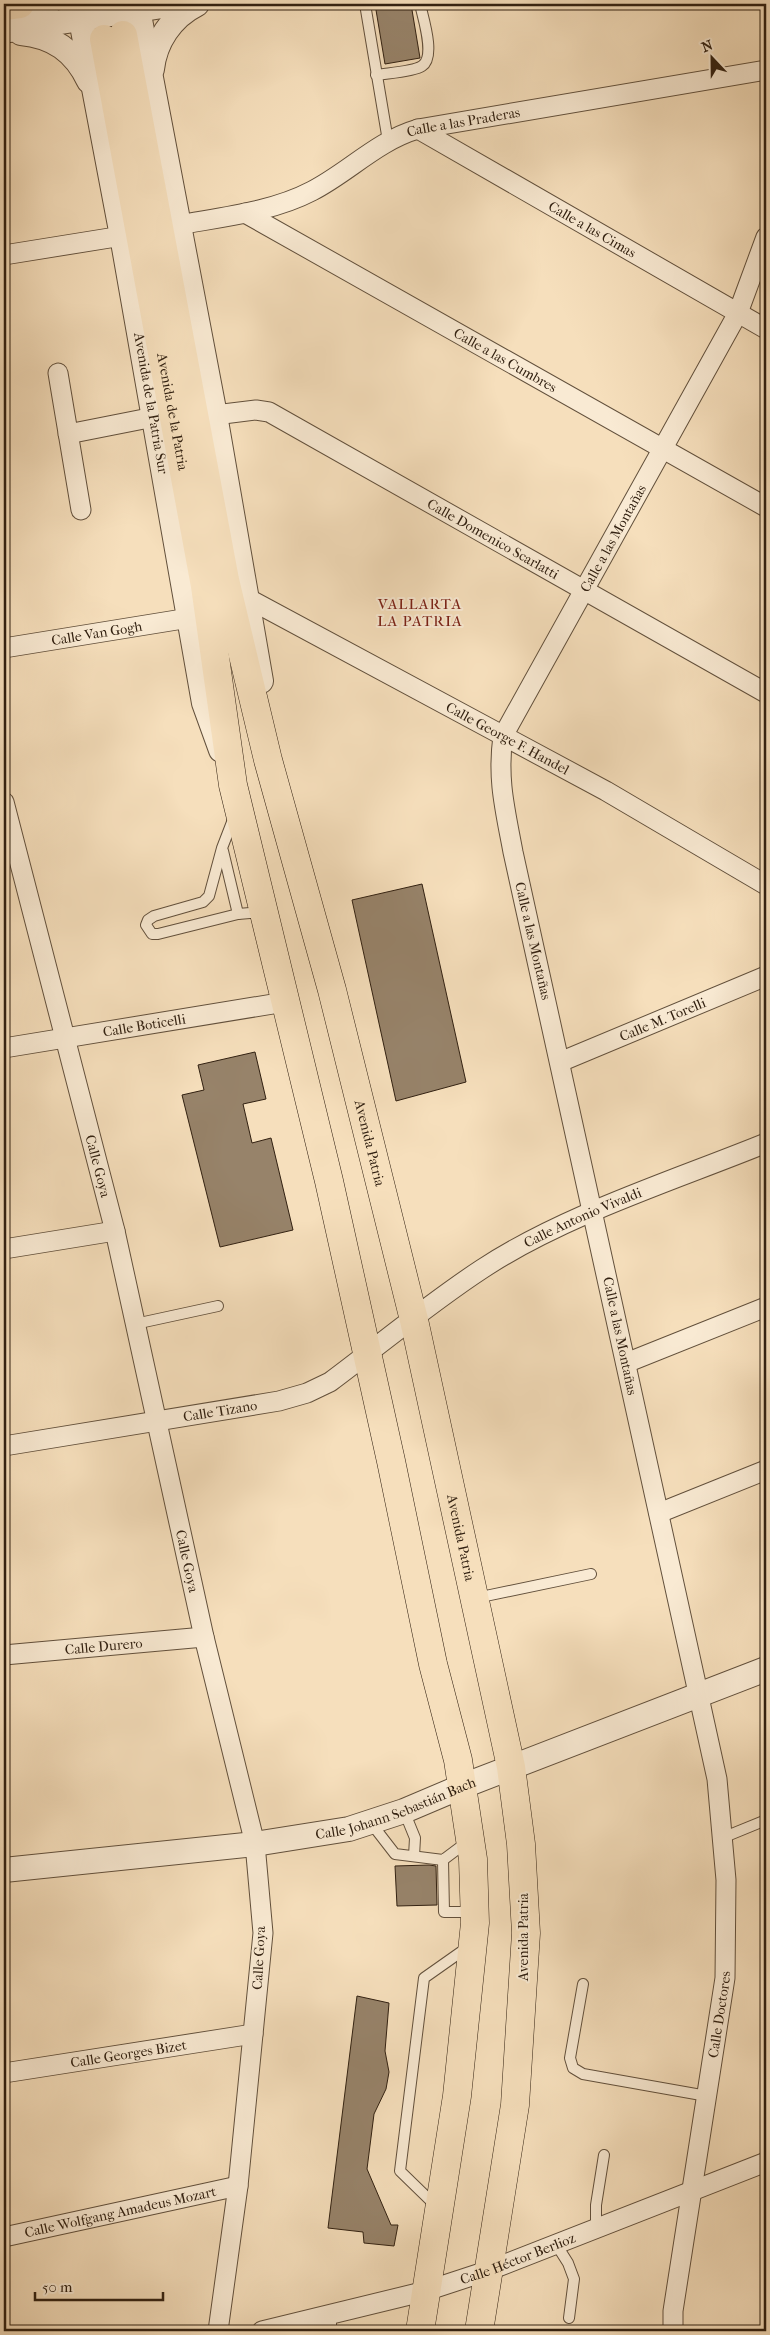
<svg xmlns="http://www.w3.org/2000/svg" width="770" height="2335" viewBox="0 0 770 2335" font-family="'IM FELL French Canon',serif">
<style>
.building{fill:#97836a;stroke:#312011}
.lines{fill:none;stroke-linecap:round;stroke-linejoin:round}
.service-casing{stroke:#62503c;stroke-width:12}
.minor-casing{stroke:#62503c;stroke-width:21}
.tertiary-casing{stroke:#62503c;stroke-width:26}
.primary-casing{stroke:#312011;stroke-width:29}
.trunk-casing{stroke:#312011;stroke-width:29}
.service{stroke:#f9ead3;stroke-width:10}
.minor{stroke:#f9ead3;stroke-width:19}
.tertiary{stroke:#f9ead3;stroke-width:24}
.primary{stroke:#f6dfbc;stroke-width:28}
.trunk{stroke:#f6dfbc;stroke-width:28}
.labels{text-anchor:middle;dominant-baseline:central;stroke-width:4;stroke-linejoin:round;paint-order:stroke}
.street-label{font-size:14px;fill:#312011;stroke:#f9ead3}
.neighbourhood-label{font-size:15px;letter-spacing:1px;fill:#7a1f14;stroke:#f9ead3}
</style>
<rect width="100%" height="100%" fill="#f6dfbc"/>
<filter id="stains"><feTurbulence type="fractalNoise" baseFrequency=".004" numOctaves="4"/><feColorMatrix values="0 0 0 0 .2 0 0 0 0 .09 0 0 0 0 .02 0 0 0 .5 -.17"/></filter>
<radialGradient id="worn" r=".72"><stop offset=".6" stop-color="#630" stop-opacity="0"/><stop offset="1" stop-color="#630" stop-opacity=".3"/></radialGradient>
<!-- building -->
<g class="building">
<polygon points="375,4 411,4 420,58 385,64"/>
<polygon points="422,884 466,1082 396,1101 352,900"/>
<polygon points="255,1052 266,1099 243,1104 252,1143 271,1138 293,1230 220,1247 182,1095 204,1090 198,1065"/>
<polygon points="429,1865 436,1866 437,1905 397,1906 395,1866"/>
<polygon points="357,1996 389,2003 385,2051 389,2072 386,2089 374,2114 367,2169 391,2225 398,2225 394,2246 364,2243 363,2232 328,2228"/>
</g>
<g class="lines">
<!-- service casing -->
<g class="service-casing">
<g id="service">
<polyline points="365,4 388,141"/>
<path d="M376,75C387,73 413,72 422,66C436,57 423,18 420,4"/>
<polyline points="234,817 222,848 209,896 203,902 154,916 148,920 146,925 152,934 158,934 238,914 262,912"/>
<polyline points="223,851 238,914"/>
<polyline points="135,1324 218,1306"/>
<polyline points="476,1598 591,1574"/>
<polyline points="404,1811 415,1838 414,1856"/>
<polyline points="371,1823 395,1854 443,1860 467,1842"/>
<polyline points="722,1838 766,1820"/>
<polyline points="443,1860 444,1912 474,1912"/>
<polyline points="583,1984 570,2058 573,2068 583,2074 707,2096"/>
<polyline points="437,2207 400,2171 424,1978 468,1947"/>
<polyline points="596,2228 596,2205 604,2155"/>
<polyline points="556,2244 568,2263 574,2279 569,2318"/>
<polyline points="331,2331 331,2314"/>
</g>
</g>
<!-- minor casing -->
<g class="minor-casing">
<g id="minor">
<path id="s1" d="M418,129L766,329"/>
<path id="s2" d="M245,213L766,507"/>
<path id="s3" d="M178,225C222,217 272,212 312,191C349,172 377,141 418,129L766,70"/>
<polyline points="4,255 122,236"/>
<polyline points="58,373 81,510"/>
<path id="s4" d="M215,415L256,410L269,412L766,693"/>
<polyline points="68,434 154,417"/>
<path id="s5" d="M247,598L606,791L766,885"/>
<path id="s6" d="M4,648L189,618"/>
<path id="s7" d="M4,802L115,1231L204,1637L255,1844L263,1933L238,2186L218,2331"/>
<path id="s8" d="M4,1048L285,1002"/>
<path id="s9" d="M560,1062L766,976"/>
<polyline points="4,1249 115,1231"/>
<polyline points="626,1363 766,1307"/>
<path id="s10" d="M4,1446L279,1401L307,1393L330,1382C381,1344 430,1303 482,1269C564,1215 675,1180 766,1143"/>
<polyline points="659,1513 766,1470"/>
<path id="s11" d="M4,1655L204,1637"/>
<path id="s12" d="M4,2073L253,2034"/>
<path id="s13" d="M4,2237L238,2186"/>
<path id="s14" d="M262,2331L426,2291L490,2270L766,2162"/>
<path id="s15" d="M673,2331V2311L725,1978L726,1880L717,1779L513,852C505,809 497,779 503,736L738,313L766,237"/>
</g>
</g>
<!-- tertiary casing -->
<g class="tertiary-casing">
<g id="tertiary">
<path id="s16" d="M78,4L122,236L204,703L221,750"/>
<polyline points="137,4 215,415 261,681"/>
<polyline points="17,24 41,13 48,4"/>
<polyline points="4,31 175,4"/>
<path d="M21,33C53,36 75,51 89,81"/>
<path d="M152,69C155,42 171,17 197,4"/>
<path id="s17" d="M4,1870L255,1844L349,1829L404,1811L463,1786L766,1669"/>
</g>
</g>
<!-- primary casing -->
<g class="primary-casing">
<g id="primary">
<path id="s18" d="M123,35L225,580L268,760L332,990L414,1320L511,1767L521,1844L526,1933L515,2105L479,2331"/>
<path id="s19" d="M104,39L205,586L233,785L329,1181L391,1461L433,1664L458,1760L473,1859L475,1923L457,2096L420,2331"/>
</g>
</g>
<!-- trunk casing -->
<g class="trunk-casing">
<polyline id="trunk" points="4,6 20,4"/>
</g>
<!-- service -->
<use href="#service" class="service"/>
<!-- minor -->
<use href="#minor" class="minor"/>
<!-- tertiary -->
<use href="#tertiary" class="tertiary"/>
<!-- primary -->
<use href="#primary" class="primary"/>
<!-- trunk -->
<use href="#trunk" class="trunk"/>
</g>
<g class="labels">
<!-- street labels -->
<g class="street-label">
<text stroke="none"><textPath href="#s3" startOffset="308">Calle a las Praderas</textPath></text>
<text stroke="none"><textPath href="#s1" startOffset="201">Calle a las Cimas</textPath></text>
<text stroke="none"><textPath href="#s2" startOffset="299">Calle a las Cumbres</textPath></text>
<text stroke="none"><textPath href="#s16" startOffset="406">Avenida de la Patria Sur</textPath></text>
<text stroke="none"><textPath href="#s19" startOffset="379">Avenida de la Patria</textPath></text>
<text stroke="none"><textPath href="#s15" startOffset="1849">Calle a las Montañas</textPath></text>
<text stroke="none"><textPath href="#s4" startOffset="312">Calle Domenico Scarlatti</textPath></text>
<text stroke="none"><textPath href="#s6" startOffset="94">Calle Van Gogh</textPath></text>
<text stroke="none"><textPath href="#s5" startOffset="296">Calle George F. Handel</textPath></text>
<text transform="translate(533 941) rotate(77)">Calle a las Montañas</text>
<text stroke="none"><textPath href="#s9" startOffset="111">Calle M. Torelli</textPath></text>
<text stroke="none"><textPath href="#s8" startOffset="142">Calle Boticelli</textPath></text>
<text stroke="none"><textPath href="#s18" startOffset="1136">Avenida Patria</textPath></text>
<text stroke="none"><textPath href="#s7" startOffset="376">Calle Goya</textPath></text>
<text stroke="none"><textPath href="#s10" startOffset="636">Calle Antonio Vivaldi</textPath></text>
<text transform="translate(620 1336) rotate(78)">Calle a las Montañas</text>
<text stroke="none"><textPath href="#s10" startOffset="219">Calle Tizano</textPath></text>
<text stroke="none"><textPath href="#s18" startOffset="1541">Avenida Patria</textPath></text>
<text stroke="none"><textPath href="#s7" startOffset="781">Calle Goya</textPath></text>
<text stroke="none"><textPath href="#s11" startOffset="100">Calle Durero</textPath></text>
<text stroke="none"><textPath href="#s17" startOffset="398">Calle Johann Sebastián Bach</textPath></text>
<text transform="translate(523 1937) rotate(-90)">Avenida Patria</text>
<text transform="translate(259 1958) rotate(-87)">Calle Goya</text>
<text stroke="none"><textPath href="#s15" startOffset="320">Calle Doctores</textPath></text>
<text stroke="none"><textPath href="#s12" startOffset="126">Calle Georges Bizet</textPath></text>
<text stroke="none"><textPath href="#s13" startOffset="119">Calle Wolfgang Amadeus Mozart</textPath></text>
<text stroke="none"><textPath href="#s14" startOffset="266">Calle Héctor Berlioz</textPath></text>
</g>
<!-- neighbourhood labels -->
<g class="neighbourhood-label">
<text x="420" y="604">VALLARTA<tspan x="420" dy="17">LA PATRIA</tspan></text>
</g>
</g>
<!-- margin -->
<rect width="770" height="2335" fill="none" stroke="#f6dfbc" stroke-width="20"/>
<rect x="5" y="5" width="760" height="2325" fill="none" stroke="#312011" stroke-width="2.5"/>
<rect x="10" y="10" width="750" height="2315" fill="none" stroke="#312011"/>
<!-- north arrow -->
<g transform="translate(712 58) rotate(338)" stroke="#f9ead3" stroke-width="4" paint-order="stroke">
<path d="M0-4L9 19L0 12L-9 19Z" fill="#312011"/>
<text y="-8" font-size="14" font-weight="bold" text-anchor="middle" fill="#312011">N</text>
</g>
<!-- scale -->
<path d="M35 2292v8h128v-8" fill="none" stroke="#312011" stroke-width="2.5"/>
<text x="42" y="2292" font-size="15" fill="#312011" stroke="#f9ead3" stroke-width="4" paint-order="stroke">50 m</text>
<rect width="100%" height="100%" filter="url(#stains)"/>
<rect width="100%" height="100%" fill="url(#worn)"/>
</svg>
